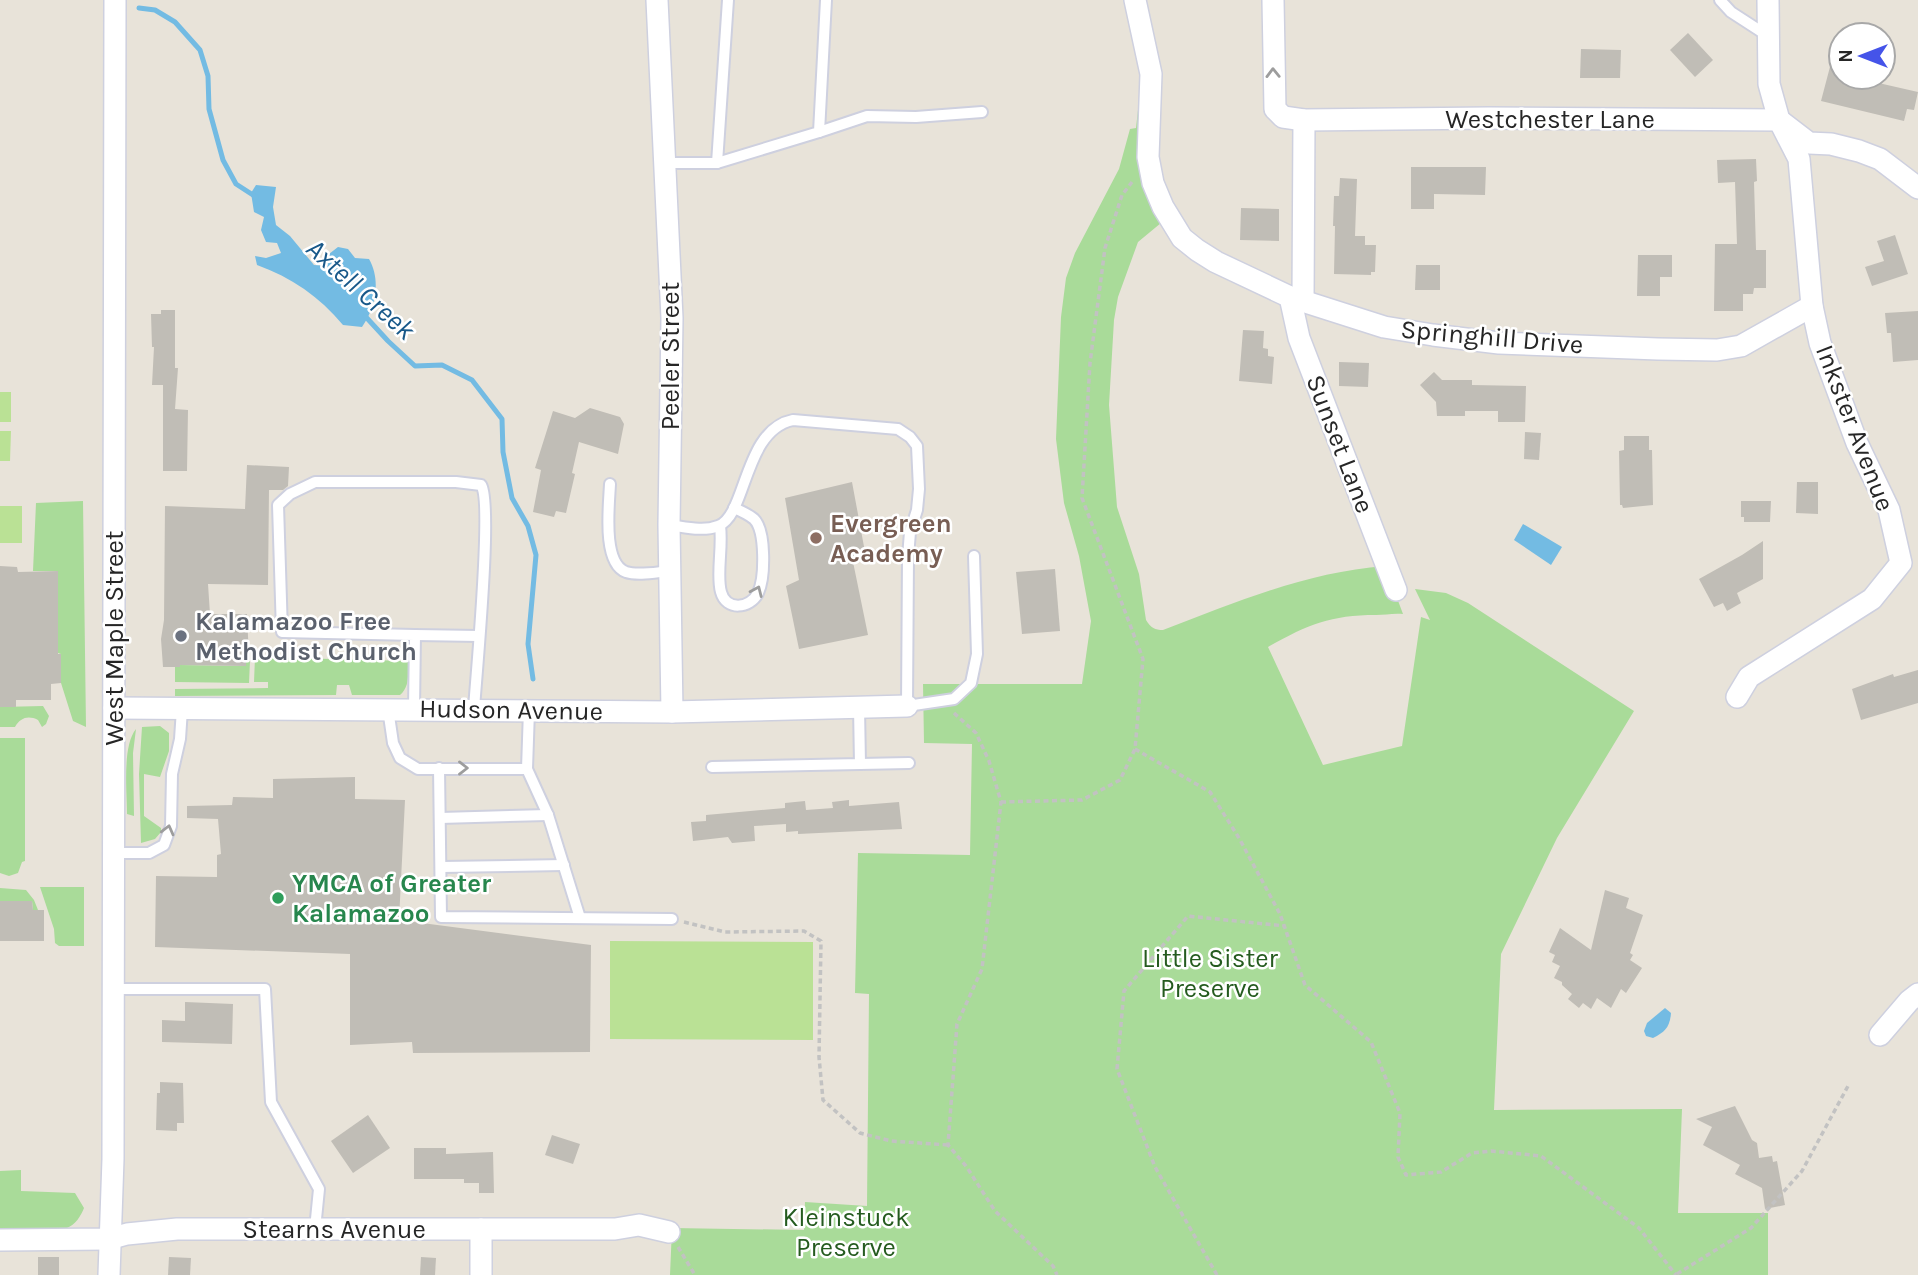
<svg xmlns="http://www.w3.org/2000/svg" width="1918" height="1275" viewBox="0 0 1918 1275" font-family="Karla,sans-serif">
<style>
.green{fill:#a9db99}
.pitch{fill:#bae195}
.water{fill:#73bbe3}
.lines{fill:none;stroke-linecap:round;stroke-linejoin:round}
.stream{stroke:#73bbe3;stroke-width:5}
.building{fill:#c0bdb6}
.service-casing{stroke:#ced0df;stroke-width:14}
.minor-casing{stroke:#ced0df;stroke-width:24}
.path{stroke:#c2c2c2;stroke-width:3.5;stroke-dasharray:5 3.5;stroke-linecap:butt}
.service{stroke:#fff;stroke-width:10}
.minor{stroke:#fff;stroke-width:21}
.oneway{stroke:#9d9d9d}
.education-dot{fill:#8d6e63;stroke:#fff;stroke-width:2.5}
.worship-dot{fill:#6b7280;stroke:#fff;stroke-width:2.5}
.leisure-dot{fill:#2e9e5b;stroke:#fff;stroke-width:2.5}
.labels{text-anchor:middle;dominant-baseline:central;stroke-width:5;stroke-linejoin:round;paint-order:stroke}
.street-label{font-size:26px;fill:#262626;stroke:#fff}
.education-label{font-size:26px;font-weight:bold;fill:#785e54;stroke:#fff;text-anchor:start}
.worship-label{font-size:26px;font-weight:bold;fill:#5b616d;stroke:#fff;text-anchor:start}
.leisure-label{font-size:26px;font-weight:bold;fill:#27864d;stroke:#fff;text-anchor:start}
.park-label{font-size:26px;fill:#255b1f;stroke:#fff}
.water-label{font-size:28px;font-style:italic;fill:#185889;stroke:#fff}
</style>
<rect width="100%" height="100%" fill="#e8e3d9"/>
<!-- green -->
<g class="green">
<path d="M1138,110H1150L1167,218L1138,242L1118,297L1114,320L1109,405L1117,507L1139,574L1146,620C1151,628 1155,630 1163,630C1236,602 1307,572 1385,566L1403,614C1393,613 1385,615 1376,615C1330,615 1307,625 1268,647L1323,765L1402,746L1421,617L1430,620L1415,589L1446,593L1468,603L1634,711L1557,838L1501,954L1494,1110L1682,1109L1678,1213H1768V1275H670L672,1228L804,1230L805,1202L867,1206L869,994L855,993L858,853L970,855L972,744L924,743L923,684H1082L1091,621L1079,556L1064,503L1056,439L1061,317L1066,278L1075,253L1119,169L1130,129L1136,128Z"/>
<polygon points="83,501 86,727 73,721 61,683 61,654 58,653 57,571 33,571 36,503"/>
<path d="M255,657L408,661C408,673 410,687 400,695H352L349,685H337L336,695L175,696V689L268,688V682H254Z"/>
<polygon points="246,661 250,661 249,683 175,682 175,667 179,667 180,665 245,666"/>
<path d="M43,706L49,716L46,724L42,727L38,720C28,715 20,718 15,727H0V707Z"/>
<polygon points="160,726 169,733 169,751 160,777 144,774 144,816 161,828 161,832 155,839 141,843 139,774 142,727"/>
<path d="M136,729L133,753L134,816L127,814C127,792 122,746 136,729Z"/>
<polygon points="0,738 25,738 25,861 22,862 18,873 9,876 0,873"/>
<polygon points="40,887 84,887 84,946 59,946 55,943 54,929"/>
<polygon points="0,888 26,890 34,900 38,910 33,910 32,901 0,901"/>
<path d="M21,1170V1191L75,1193L84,1208C81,1216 75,1225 67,1228C50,1235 18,1231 0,1231V1171Z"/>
</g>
<!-- pitch -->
<g class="pitch">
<rect x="0" y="392" width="11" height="30"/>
<polygon points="0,431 11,431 10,461 0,461"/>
<rect x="0" y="506" width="22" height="37"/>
<polygon points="610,941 813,942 813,1040 610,1039"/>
</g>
<!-- water -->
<g class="water">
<path d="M256,185L276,187L273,207L276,225L290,236L314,265L327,266L329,254L338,247L348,249L355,258L369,259C381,280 376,307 362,327L343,325C320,297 291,277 257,265L255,256L266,258L281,253L277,243L266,242L261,230L264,217L254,212L251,193Z"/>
<polygon points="1523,524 1562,547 1551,565 1514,540"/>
<path d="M1665,1008L1671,1013C1670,1027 1665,1032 1653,1038L1646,1036L1644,1031L1647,1023Z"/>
</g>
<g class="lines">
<!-- stream -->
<g class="stream">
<polyline points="139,8 155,10 175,22 200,50 208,76 209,109 223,160 236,184 256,197"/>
<polyline points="365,316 388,341 415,366 442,365 472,380 502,419 503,452 512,498 528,526 536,555 528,644 533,679"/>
</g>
</g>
<!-- building -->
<g class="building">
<polygon points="1688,33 1713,60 1695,77 1670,50"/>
<polygon points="1836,44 1841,45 1841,77 1861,77 1861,79 1918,92 1914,110 1907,109 1904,121 1821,101"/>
<polygon points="1581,49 1621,50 1620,78 1580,78"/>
<polygon points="1756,159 1757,181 1754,182 1756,250 1766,250 1766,288 1754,288 1753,294 1743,294 1743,311 1714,311 1715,244 1737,244 1735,182 1718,183 1717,160"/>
<polygon points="1411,167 1486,167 1485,195 1434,194 1434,209 1411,209"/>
<polygon points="1340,178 1357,179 1355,236 1365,236 1365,245 1376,245 1375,272 1371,272 1371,275 1334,274 1335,226 1333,226 1334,196 1339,196"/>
<polygon points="1241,208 1279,209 1279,241 1240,240"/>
<polygon points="1895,235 1908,274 1872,286 1865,267 1884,261 1877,241"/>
<polygon points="1638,255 1672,255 1672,277 1660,277 1660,296 1637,296"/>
<polygon points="1416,265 1440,265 1440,290 1415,290"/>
<polygon points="161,310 175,310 175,368 178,368 175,409 188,410 187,471 163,471 163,385 152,385 154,347 152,347 151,314 161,314"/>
<polygon points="1918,311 1918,360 1893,362 1891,333 1887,333 1885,313"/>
<polygon points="1243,330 1264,331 1263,348 1268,349 1268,356 1274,357 1272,384 1239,381"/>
<polygon points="1339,362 1369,363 1368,387 1339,386"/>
<polygon points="1434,372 1442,380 1472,380 1472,385 1526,386 1525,422 1498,422 1498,411 1465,411 1465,416 1437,416 1436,402 1420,385"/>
<polygon points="590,408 620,417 624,424 618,454 579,442 572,473 575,474 566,513 556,511 554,517 533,512 541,470 535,468 553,411 575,418"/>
<polygon points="1525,432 1541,433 1539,460 1524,459"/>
<polygon points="1624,436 1649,436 1649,450 1652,450 1653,505 1623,508 1622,505 1620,505 1619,451 1624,450"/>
<polygon points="247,465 289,467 288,486 283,490 269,490 268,585 208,584 210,614 247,614 249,658 246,658 246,666 180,665 180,667 163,667 161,639 164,620 165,506 245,509"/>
<polygon points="852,482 865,552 852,557 868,635 799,649 786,586 799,580 785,498"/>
<polygon points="1797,482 1818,482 1818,514 1796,513"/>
<polygon points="1741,501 1771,501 1770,522 1744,522 1744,517 1741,517"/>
<polygon points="1763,541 1763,579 1737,593 1741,603 1727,611 1723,603 1714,607 1699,579 1742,555"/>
<polygon points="0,566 17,567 18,572 58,571 58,654 61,654 61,683 51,684 51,700 16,700 16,707 0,707"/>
<polygon points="1055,569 1060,631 1022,634 1016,572"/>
<polygon points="1918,670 1918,703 1861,720 1852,689 1893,674 1894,677"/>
<polygon points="355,777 355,799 405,800 399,920 591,945 590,1052 413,1053 412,1042 350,1045 350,954 155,947 156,876 217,877 217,855 221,854 218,819 187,818 187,806 232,805 233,797 273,798 273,779"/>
<polygon points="849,800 849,806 899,802 902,829 798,834 798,831 786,832 786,824 754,826 755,841 732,843 728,837 693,841 691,822 706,821 706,815 785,808 785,803 805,801 806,810 833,808 832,802"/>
<polygon points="1605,890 1629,898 1626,908 1643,915 1630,953 1633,955 1630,960 1642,968 1626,993 1621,989 1611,1008 1597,998 1591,1009 1583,1003 1579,1008 1568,999 1572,994 1562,985 1562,982 1554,978 1560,966 1552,962 1555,955 1549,952 1560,928 1591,950"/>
<polygon points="0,901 32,901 33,910 44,910 44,941 0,941"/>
<polygon points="185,1002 233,1004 232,1044 162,1042 162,1020 185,1021"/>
<polygon points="160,1082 183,1083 184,1123 177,1123 177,1131 156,1130 157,1093 160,1093"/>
<polygon points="1735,1106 1752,1140 1757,1143 1759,1158 1772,1156 1773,1162 1777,1161 1785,1205 1765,1209 1762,1188 1735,1174 1740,1165 1703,1145 1712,1127 1696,1119"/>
<polygon points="368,1115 390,1148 353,1173 331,1141"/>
<polygon points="552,1135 580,1144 573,1164 545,1155"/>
<polygon points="414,1148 446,1148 446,1154 493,1152 494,1193 479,1193 479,1183 464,1183 464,1179 414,1179"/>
<rect x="38" y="1257" width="21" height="18"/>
<polygon points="169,1257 191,1258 190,1275 168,1275"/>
<polygon points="421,1257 436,1258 435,1275 420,1275"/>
</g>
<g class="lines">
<!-- service casing -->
<g class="service-casing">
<g id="service">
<polyline points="1720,0 1731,12 1768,36"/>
<polyline points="819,132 867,116 916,117 982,112"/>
<polyline points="664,163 717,163 819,132 826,0"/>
<polyline points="717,163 728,0"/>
<path d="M610,484C609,506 602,563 626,572C638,576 657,572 670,571"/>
<path d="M669,525C685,527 703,532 718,526C747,516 743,430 793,420L898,429L910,437L917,446L919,489L917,510L910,532L908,557L907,706L954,699L971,683L977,654L974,556"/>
<path d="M720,526C723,547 716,575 721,592C726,611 750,609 758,593C765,578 766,531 754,519C748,514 741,511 734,508"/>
<polyline points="415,635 479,636"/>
<polyline points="388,709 393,743 400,758 418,769 527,769 529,710"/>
<path d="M414,709L415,635L282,632L278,505L290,494L315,482H456L481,485C493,501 476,677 474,709"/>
<polyline points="860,764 909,763"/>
<polyline points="712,767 860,764 859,707"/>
<polyline points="439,768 441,917 672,919"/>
<polyline points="527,769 548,815 580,918"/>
<polyline points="440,818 548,815"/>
<polyline points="113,853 149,853 164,845 171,826 172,774 180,739 182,709"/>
<polyline points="441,867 564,865"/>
<polyline points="113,989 265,989 271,1102 319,1189 315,1229"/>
</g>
</g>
<!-- minor casing -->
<g class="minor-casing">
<g id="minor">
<polyline points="657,0 672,318 669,525 672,712"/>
<polyline points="1135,0 1151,74 1148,157 1153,183 1163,207 1182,238 1197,250 1216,262 1290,297 1384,327 1433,335 1499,343 1658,349 1717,350 1741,346 1812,306"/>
<polyline points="1273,0 1275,109 1283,117 1304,120 1489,118 1779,120 1809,143 1831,144 1859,151 1880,159 1918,188"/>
<polyline points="1290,297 1299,338 1396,590"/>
<polyline points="1303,301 1304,120"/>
<polyline points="1737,697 1749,677 1872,599 1901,563 1889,510 1857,443 1820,343 1812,306 1799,159 1779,120 1769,84 1768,0"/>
<polyline points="114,708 672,712 907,706"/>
<polyline points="1880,1035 1909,1001 1918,994"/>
<polyline points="481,1229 481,1275"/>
<polyline points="0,1240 109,1239 127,1234 177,1229 615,1229 639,1225 669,1232"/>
<polyline points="109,1275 113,1159 115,0"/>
</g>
</g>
<!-- path -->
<g class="path">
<polyline points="954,713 976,733 989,761 1001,802 982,969 957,1024 948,1145 966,1166 995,1211 1053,1266 1057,1275"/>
<polyline points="1135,749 1210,792 1239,838 1280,914 1305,985 1371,1042 1400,1113 1398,1157 1406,1175 1441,1172 1472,1153 1491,1151 1541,1156 1639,1228 1676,1275"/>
<polyline points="1001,802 1082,800 1120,780 1135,749 1143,659 1082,498 1090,363 1105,248 1122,195 1132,182"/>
<polyline points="684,922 725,932 804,931 821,941 819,1057 823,1100 860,1133 891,1141 948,1145"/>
<polyline points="678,1247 695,1275"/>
<polyline points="1677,1274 1751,1228 1802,1171 1848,1086"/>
<polyline points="1217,1275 1155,1167 1117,1069 1124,991 1188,916 1285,926"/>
</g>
<!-- service -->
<use href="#service" class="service"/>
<!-- minor -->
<use href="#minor" class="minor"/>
</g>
<!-- one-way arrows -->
<defs><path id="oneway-chevron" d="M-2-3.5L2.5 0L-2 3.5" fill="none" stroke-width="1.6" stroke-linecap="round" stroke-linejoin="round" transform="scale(1.75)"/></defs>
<g class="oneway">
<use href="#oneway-chevron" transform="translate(1273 73) rotate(-91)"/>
<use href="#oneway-chevron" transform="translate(757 591) rotate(-66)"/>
<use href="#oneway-chevron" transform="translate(463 768)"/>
<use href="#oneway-chevron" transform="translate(168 830) rotate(-76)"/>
</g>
<!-- markers -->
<circle class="education-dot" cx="816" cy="538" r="7"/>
<circle class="worship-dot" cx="181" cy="636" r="7"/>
<circle class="leisure-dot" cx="278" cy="898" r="7"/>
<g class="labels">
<!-- street labels -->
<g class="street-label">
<text x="1550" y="119">Westchester Lane</text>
<text transform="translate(1492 337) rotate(5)">Springhill Drive</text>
<text transform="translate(670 356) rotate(-90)">Peeler Street</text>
<text transform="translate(1855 428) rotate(69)">Inkster Avenue</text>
<text transform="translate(1340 444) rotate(69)">Sunset Lane</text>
<text transform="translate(114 638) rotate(-90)">West Maple Street</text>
<text transform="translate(511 710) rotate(1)">Hudson Avenue</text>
<text x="334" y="1229">Stearns Avenue</text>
</g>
<!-- education labels -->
<g class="education-label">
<text x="830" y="523">Evergreen<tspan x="830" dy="30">Academy</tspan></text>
</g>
<!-- worship labels -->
<g class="worship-label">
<text x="195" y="621">Kalamazoo Free<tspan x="195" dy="30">Methodist Church</tspan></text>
</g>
<!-- leisure labels -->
<g class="leisure-label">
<text x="292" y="883">YMCA of Greater<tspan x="292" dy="30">Kalamazoo</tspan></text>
</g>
<!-- park labels -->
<g class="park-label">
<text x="1210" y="958">Little Sister<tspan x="1210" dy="30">Preserve</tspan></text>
<text x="846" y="1217">Kleinstuck<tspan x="846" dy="30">Preserve</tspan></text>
</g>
<!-- water labels -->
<g class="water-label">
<text transform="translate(361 289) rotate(42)">Axtell Creek</text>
</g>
</g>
<!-- north arrow -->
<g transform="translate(1862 56) rotate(270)"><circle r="33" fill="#ffffff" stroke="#a8a8a8" stroke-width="2"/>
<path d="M0-5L12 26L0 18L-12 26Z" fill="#4554e9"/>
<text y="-10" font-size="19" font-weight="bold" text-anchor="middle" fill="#262626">N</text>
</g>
</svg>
